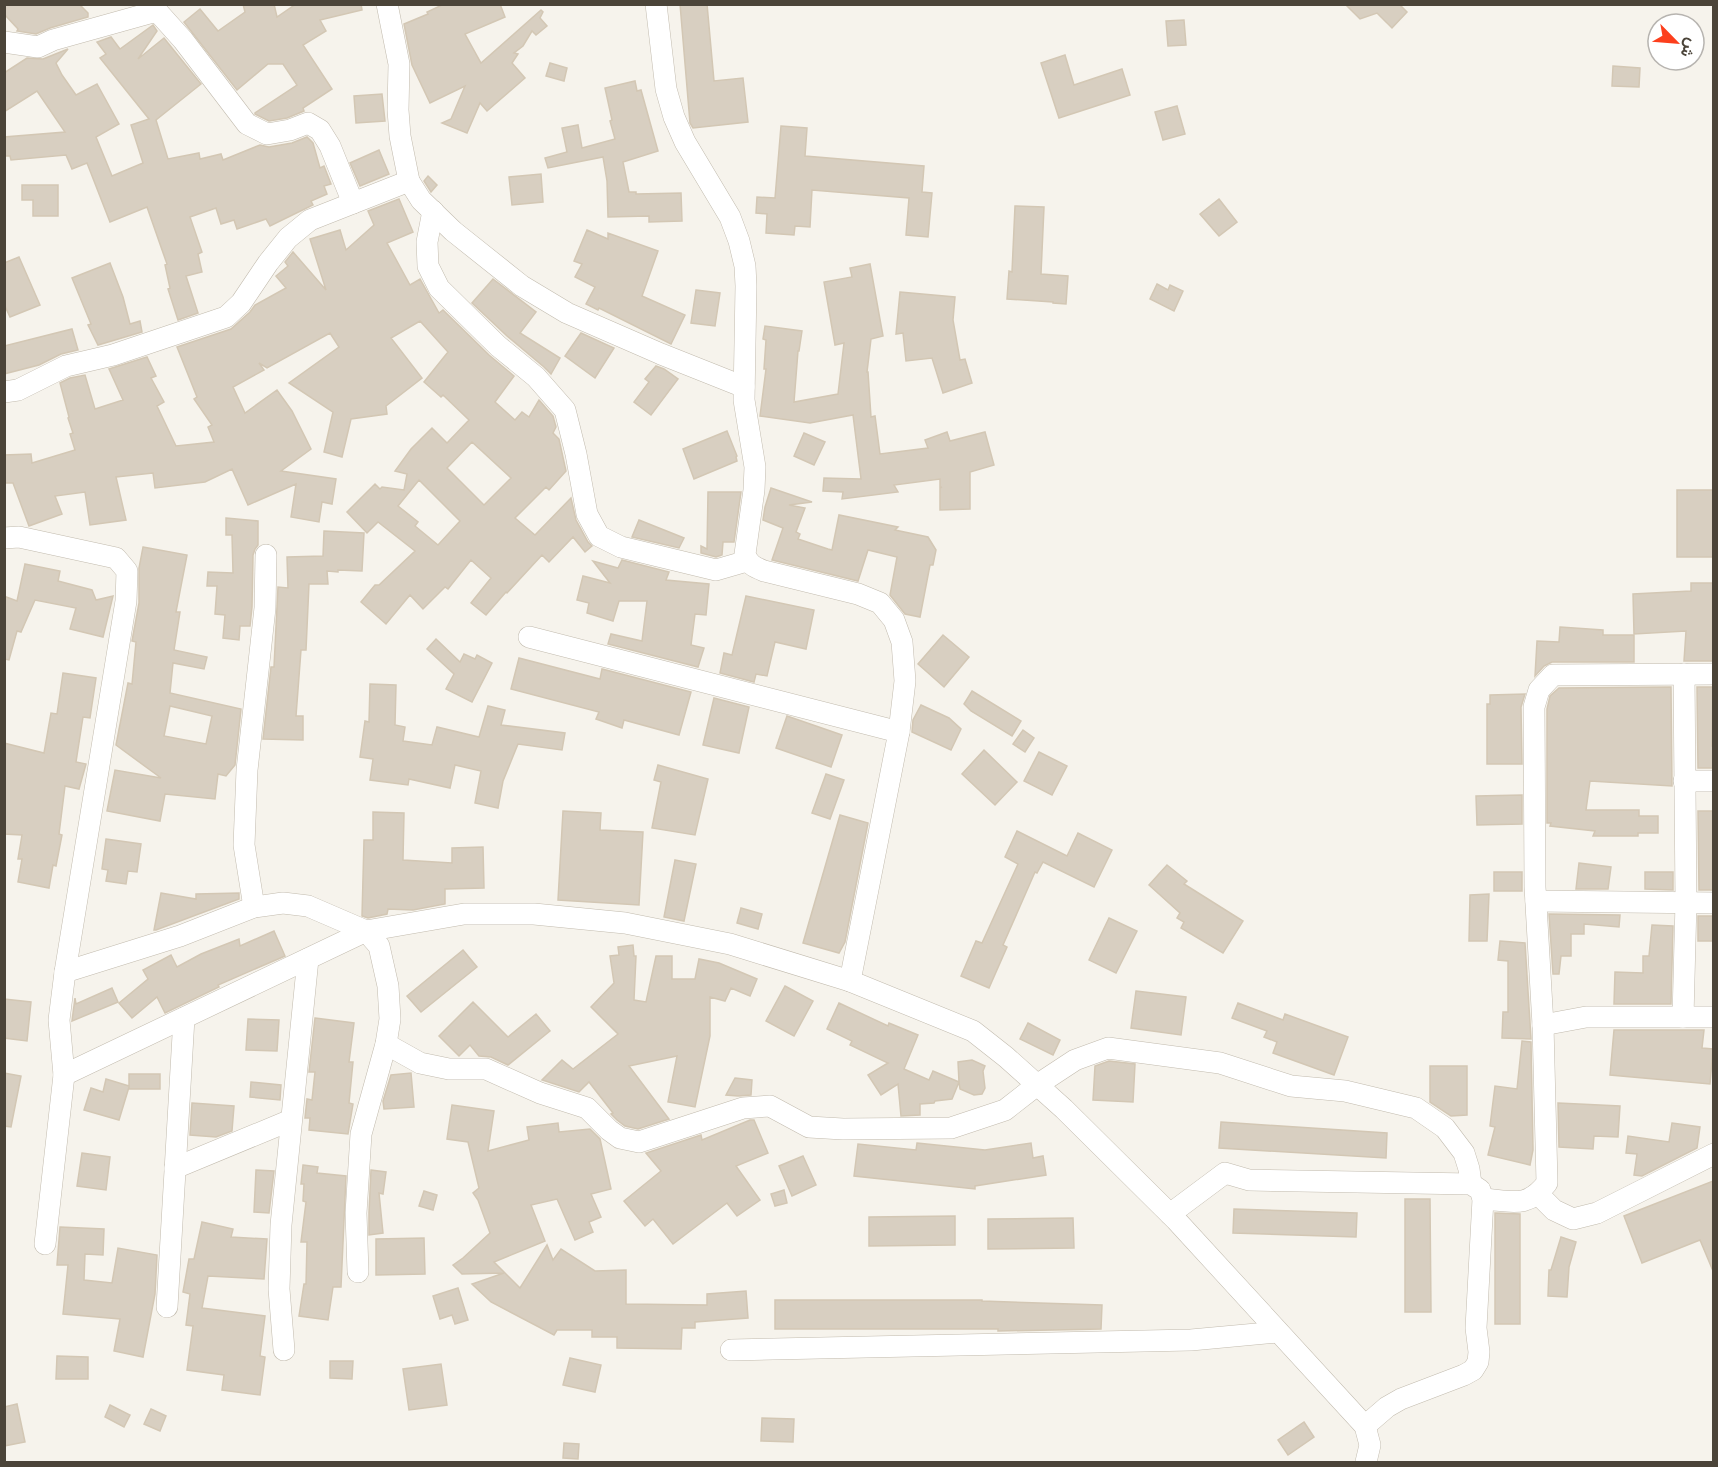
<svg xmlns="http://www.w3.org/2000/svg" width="1718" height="1467" viewBox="0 0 1718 1467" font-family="'Roboto Condensed',Vazirmatn,sans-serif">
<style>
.building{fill:#d8cfc1;stroke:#d3c7b4;stroke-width:1.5;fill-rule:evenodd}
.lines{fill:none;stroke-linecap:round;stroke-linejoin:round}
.minor-casing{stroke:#c2bbae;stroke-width:22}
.minor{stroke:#fff;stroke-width:21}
</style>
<rect width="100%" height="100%" fill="#f6f3ec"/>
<!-- building -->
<g class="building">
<polygon points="4,4 79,4 88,13 88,17 50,28 36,34 17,31 18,29 4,14"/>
<polygon points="243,4 274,4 277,17 296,4 361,4 362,10 320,20 326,31 303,45 332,89 303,108 304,111 287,118 269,121 255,114 255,113 297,85 283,64 268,64 237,90 184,22 200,9 218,31 245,12"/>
<polygon points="444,4 500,4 505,17 465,34 481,63 541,10 543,12 540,18 547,26 536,35 532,31 523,46 514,53 518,54 512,63 525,78 487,111 480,103 467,133 442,123 451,119 465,86 430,103 412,65 404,24 428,14 427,12"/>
<polygon points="680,4 707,4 714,81 743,78 748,122 693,128 690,123"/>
<polygon points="1345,4 1399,4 1407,12 1392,28 1377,13 1360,19"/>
<polygon points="1184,20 1186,45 1168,46 1166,21"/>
<polygon points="153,25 157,31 138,59 164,38 201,84 156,120 168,159 199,153 200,159 221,154 223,160 260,145 269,147 292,143 307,137 313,143 320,168 324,166 331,184 324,186 327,194 311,201 313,205 270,226 266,219 237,229 234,220 221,224 216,208 190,217 202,252 198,254 202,272 186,276 198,313 178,320 168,289 170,288 165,265 167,264 147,207 110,222 87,163 72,169 66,155 11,160 10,156 4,156 4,137 65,132 37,91 4,112 4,73 27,58 43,59 68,49 56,63 62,75 76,95 97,84 119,124 96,137 112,176 143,163 131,125 149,119 100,58 106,54 97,42 111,37 120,49"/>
<polygon points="1065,55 1074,85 1122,69 1130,95 1059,118 1041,63"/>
<polygon points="550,63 567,68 564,81 546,76"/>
<polygon points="1613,66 1640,68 1639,87 1612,86"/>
<polygon points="635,81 637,91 641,90 658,151 623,162 629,192 636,192 636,194 681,193 682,221 649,222 649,216 608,217 607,181 603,157 548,168 545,158 567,152 562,128 578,125 582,148 615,139 610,121 612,120 605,88"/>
<polygon points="382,94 385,121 356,123 354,96"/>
<polygon points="1177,106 1185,134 1163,140 1155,112"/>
<polygon points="781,126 807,128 805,156 924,166 922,192 932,193 928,237 906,235 909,198 812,190 810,227 795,226 794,235 766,233 767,214 756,213 757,197 775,198"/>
<polygon points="379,150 389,174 360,186 350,163"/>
<polygon points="541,174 543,202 512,205 509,177"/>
<polygon points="428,176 437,185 431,192 424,181"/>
<polygon points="22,185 58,185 58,216 33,216 33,200 22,200"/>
<path d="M399,199L413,232L387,243L410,285L420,279L439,313L443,310L489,355L514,376L495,402L515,420L522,412L529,417L539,400L553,416L556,427L553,433L559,439L566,471L549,490L546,487L515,518L535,535L571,498L576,520L588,542L592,546L585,552L573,537L549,562L542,555L507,593L506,592L486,615L471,603L491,578L471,560L448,589L445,587L423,609L410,595L386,624L361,602L375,585H379L415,551L378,522L367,533L347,512L375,484L380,489L382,487L404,490L407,474L395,471L411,449L432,428L447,443L469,420L443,395L441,397L424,382L448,352L420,321L391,338L422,378L386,406L387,414L351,419L342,457L324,452L333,412L289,383L339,347L330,333L267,368L259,363L264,370L233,387L245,413L277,390L292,411L311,449L281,471L336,479L332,504L322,502L319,522L291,517L296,484L248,505L232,469L205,482L155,488L153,473L116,477L126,520L90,525L85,492L55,496L62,514L29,526L13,483H4V455L31,454L32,463L75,450L70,434L73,433L68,418L69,417L60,383L70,378L85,375L95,409L123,400L109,369L147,357L156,376L151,378L164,402L157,406L176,446L214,442L208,427L212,425L194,399L197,397L177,347L231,329L250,312L255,305L286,288L276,276L288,266L285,262L293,252L326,290L310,239L340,230L346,250L374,225L368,211ZM472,442L511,478L484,505L447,468ZM419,480L460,521L438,545L415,526L418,522L398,506Z"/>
<polygon points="1219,199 1237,222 1219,236 1200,214"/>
<polygon points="1015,206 1044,207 1041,274 1068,276 1066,304 1053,303 1053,302 1007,299 1009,271 1012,272"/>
<polygon points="587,230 608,239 608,233 658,251 642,296 685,315 671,344 599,308 598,310 586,304 595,287 575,277 582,264 574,261"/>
<polygon points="19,257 40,305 10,317 4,304 4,263"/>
<polygon points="110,263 123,297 130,324 140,321 142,332 98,345 88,325 91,324 72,278"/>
<polygon points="870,264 883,336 871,339 867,372 868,372 871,417 875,416 880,454 928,448 925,440 947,432 950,441 985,432 994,465 970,472 970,509 940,510 940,488 942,487 940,488 940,479 894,485 898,492 842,499 843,492 823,491 824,478 861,479 853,415 810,423 760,416 766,369 764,369 766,340 763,339 765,326 802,331 799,351 798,351 794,402 838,394 844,343 835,345 824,282 852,277 850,268"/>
<polygon points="493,279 536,312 520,333 560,358 551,374 544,367 507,336 472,303"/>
<polygon points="1157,284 1168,290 1170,285 1183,291 1174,311 1150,299"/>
<polygon points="696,290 720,293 715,326 691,323"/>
<polygon points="900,292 955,297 953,320 960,360 965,359 972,383 943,393 932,358 906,361 903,333 896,334"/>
<polygon points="72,329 78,350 61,354 39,365 4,374 4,346"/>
<polygon points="581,333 614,348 595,378 565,356"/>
<polygon points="656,366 664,369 678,379 651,415 634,402 649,382 645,379"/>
<polygon points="727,431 737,456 736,457 737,461 694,479 683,449"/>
<polygon points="804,433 825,442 814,465 794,456"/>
<polygon points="771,488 812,502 789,505 805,508 796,532 800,534 798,539 828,549 832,550 839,515 898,527 895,530 928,537 936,550 933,565 930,565 920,617 905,614 890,595 897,557 868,550 858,581 772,560 783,528 763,520 765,507"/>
<rect x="1677" y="490" width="36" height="67"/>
<polygon points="708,492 741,492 734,542 723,542 722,555 716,557 701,553 701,546 707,549"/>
<polygon points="226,518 258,521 258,545 255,549 253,555 252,607 250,626 240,626 239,640 223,638 225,615 215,614 217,586 207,586 208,572 233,573 232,535 226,535"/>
<polygon points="639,520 684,538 679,548 632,537"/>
<polygon points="324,531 364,533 362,571 338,570 338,572 327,571 328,584 309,584 306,650 301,650 296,716 303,716 303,740 263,739 271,667 274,667 278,587 288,588 287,557 323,556"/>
<path d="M143,547L187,555L176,612H180L174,650L207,657L204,669L173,663L170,693L241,709L235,765L226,776L218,774L215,799L165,794L160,821L107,811L115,770L161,778L116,745L128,683L132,684L136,642L132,641L139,603V568ZM170,706L212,716L206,744L164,736Z"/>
<polygon points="622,560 669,572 666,580 709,584 706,615 695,614 691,645 704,648 698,667 608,644 611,634 642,641 647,601 619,601 613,621 587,613 589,603 577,600 583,576 610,583 593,561 618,568"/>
<polygon points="25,564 60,571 58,581 92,590 96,600 113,596 103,637 70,629 76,608 35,600 21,632 17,631 9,660 4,659 4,596 17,601"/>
<polygon points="1691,583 1713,583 1713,661 1684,661 1686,631 1634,634 1633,594 1691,591"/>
<polygon points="746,596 814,610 806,649 775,642 767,676 756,674 754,682 720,673 724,653 732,655"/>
<polygon points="1560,627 1603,630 1603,635 1634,635 1634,662 1552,662 1544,666 1535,676 1537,641 1559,642"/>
<polygon points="943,635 969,657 944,687 918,664"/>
<polygon points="436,639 460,662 464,654 475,659 477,655 492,663 472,702 446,689 454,674 427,649"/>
<polygon points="519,658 600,679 602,669 691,692 679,735 624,720 622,728 596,719 599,712 511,689"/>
<polygon points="63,673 96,678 90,718 83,717 76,762 86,764 79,789 65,786 59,834 62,835 56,866 53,865 49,888 18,882 22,859 18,859 22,835 4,834 4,743 44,753 51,713 57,714"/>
<polygon points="370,684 396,685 395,725 405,727 403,741 432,745 437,727 479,737 488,706 505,710 501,725 565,733 562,750 518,744 503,781 498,808 475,803 481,771 455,765 450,788 409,779 408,785 370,780 373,759 360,757 365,721 369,722"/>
<polygon points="1671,687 1672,786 1590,781 1586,810 1639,810 1639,816 1658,816 1658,833 1638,833 1638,836 1593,836 1595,831 1550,826 1551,823 1547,823 1547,709 1550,696 1559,688"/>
<polygon points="1697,687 1713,687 1712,746 1713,746 1713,768 1698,768"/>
<polygon points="972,691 1021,721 1012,736 971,711 964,704"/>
<polygon points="1525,694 1521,707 1522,764 1487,764 1487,704 1490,704 1490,695"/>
<polygon points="714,698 749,707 739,753 703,745"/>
<polygon points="921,705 949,718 961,729 951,750 912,732 913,720"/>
<polygon points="787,716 842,735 831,767 776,748"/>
<polygon points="1023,730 1034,738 1025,752 1013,744"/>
<polygon points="984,750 1017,782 995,805 962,774"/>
<polygon points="1039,752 1067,766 1052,795 1024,781"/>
<polygon points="658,765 708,779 695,835 652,828 661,782 654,780"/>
<polygon points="826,774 844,780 830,819 812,813"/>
<polygon points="1522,795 1522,824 1477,825 1476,796"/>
<polygon points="563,811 601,813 600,830 643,832 639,905 558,900"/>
<polygon points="1698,811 1713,811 1713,890 1699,890"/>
<polygon points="373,812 404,813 403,860 452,863 452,848 483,847 484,888 445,889 445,904 413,910 388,909 387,914 368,918 362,916 364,840 373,840"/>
<polygon points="840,815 868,823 845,942 839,953 803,943"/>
<polygon points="1017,831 1067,856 1078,833 1112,850 1094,887 1043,862 1037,873 1035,872 1003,945 1007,947 989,988 961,976 976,941 982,943 1018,864 1005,857"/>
<polygon points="106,839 141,844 137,872 128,871 126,884 106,881 108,870 102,869"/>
<polygon points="675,860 696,864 684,921 664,917"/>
<polygon points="1579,863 1611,867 1608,889 1576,889"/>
<polygon points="1167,865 1187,881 1184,884 1243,921 1223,953 1181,928 1184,922 1177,918 1180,913 1149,885"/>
<rect x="1494" y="872" width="28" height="19"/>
<polygon points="1645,872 1673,872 1673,890 1645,889"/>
<polygon points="161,893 196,899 196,894 239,893 239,899 156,930 154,930"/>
<polygon points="1489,894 1487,941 1469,941 1470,895"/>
<polygon points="741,908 762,914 758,929 737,923"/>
<polygon points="1549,914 1620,915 1619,927 1584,924 1584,934 1571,934 1571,956 1561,956 1559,974 1553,974"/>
<rect x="1698" y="916" width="15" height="25"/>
<polygon points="1109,918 1137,931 1116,973 1089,960"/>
<polygon points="1652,925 1673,926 1671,1004 1614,1004 1615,972 1643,973 1643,956 1649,956"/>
<polygon points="274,931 285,956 218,985 219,987 165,1013 157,997 132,1018 119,1003 148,979 143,970 171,955 177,967 201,954 239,939 240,946"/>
<polygon points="1500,941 1525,943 1531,1039 1502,1038 1503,1012 1508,1012 1508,961 1498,960"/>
<polygon points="633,945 634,956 636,956 634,1000 646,1002 656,956 672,956 672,979 695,979 699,959 719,963 757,979 750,996 731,988 725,1001 710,997 710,1036 695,1107 668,1102 677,1056 629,1066 669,1119 638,1129 625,1126 617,1120 611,1114 613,1113 589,1082 579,1092 542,1080 562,1060 573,1069 618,1034 591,1007 614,983 610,956 619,955 618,947"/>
<polygon points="463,950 477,967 421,1012 407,996"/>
<polygon points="785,986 813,1001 794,1036 766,1021"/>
<polygon points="112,988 118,1002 72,1021 75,998 76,1004"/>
<polygon points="1136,991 1186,997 1181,1035 1131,1028"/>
<polygon points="4,999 31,1002 27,1041 4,1038"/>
<polygon points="473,1002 508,1037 536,1014 550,1031 508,1065 491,1057 479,1056 470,1045 459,1056 439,1036"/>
<polygon points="839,1003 888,1026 889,1023 918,1035 904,1069 929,1080 933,1071 959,1082 958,1062 972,1060 985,1066 983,1071 985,1088 982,1094 974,1095 960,1089 959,1082 952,1099 935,1101 934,1103 920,1104 920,1115 901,1116 898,1084 881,1095 868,1075 888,1063 850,1045 852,1041 827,1029"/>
<polygon points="1238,1003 1283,1020 1285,1014 1348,1037 1334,1075 1273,1053 1277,1042 1264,1037 1267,1031 1232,1018"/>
<polygon points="315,1018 354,1023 349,1062 353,1062 349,1103 353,1104 348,1134 309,1130 310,1118 305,1118 307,1099 312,1100 315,1072 309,1072"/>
<polygon points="248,1019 279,1020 277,1051 246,1050"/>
<polygon points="1028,1023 1060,1040 1053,1055 1020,1039"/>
<polygon points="1614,1030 1704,1030 1702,1048 1713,1049 1710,1084 1610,1075"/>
<polygon points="1522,1041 1531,1042 1533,1150 1530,1165 1488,1155 1495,1127 1490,1126 1495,1086 1517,1089"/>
<polygon points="1109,1061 1135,1064 1133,1102 1093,1100 1095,1066"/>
<polygon points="1430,1066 1467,1066 1467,1115 1451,1116 1430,1102"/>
<polygon points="4,1073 21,1076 11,1127 4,1126"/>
<polygon points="411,1073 414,1107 384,1109 383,1101 391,1075"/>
<polygon points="129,1074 160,1074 160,1089 129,1089 129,1087 119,1120 84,1110 91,1088 103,1092 106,1079 129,1086"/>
<polygon points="735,1078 752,1080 751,1095 738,1096 726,1095"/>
<polygon points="251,1082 281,1085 280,1100 250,1097"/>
<polygon points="192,1103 234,1106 232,1131 216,1137 190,1135"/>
<polygon points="1558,1103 1620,1106 1618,1137 1594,1136 1593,1149 1559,1147"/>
<polygon points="452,1105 494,1111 488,1151 529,1140 527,1127 558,1123 559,1132 590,1129 600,1139 611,1189 591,1194 601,1217 589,1222 593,1232 575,1240 557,1199 531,1205 545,1241 494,1262 520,1288 547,1245 553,1260 561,1249 595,1271 626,1270 626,1304 707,1305 707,1294 746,1291 748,1318 695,1322 695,1328 682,1328 681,1349 617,1348 617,1337 592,1337 592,1330 557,1330 554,1335 491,1302 472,1284 504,1273 462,1274 453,1265 463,1258 490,1233 478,1200 473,1193 479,1188 468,1142 447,1139"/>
<polygon points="750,1120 754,1120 768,1153 736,1166 760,1200 737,1216 727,1203 673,1244 653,1219 645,1226 624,1201 661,1171 646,1153 701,1135 702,1140"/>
<polygon points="1221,1122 1387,1133 1386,1158 1219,1148"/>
<polygon points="1672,1123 1700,1127 1697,1148 1642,1176 1634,1175 1637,1154 1626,1153 1628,1136 1669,1142"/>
<polygon points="917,1143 985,1150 1031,1143 1033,1158 1043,1156 1046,1175 975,1186 975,1189 854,1176 858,1144 916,1150"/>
<polygon points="82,1153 110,1157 106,1190 77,1186"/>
<polygon points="803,1156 816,1185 792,1196 779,1166"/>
<polygon points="303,1165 318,1167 317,1173 346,1176 341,1287 333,1287 328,1320 299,1316 304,1284 306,1284 307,1242 301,1242 306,1202 303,1201 304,1184 301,1184"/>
<polygon points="256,1170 274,1171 269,1213 254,1212"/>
<polygon points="371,1170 386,1172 383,1194 379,1193 383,1233 369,1235 369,1213"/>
<polygon points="1713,1181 1713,1271 1700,1240 1642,1263 1624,1216"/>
<polygon points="784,1190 787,1203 775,1206 771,1194"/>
<polygon points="424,1191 437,1195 433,1210 419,1206"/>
<polygon points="1405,1199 1430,1199 1431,1312 1405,1312"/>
<polygon points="1234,1209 1357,1213 1356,1237 1233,1233"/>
<polygon points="1495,1213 1520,1214 1520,1324 1495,1324"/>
<polygon points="955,1216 955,1245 869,1246 869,1217"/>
<polygon points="1073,1218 1074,1248 988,1249 988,1219"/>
<polygon points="202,1222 233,1229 231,1237 267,1239 264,1279 208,1276 202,1308 265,1316 260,1356 265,1357 260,1395 222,1390 224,1375 187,1370 193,1326 186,1325 190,1294 183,1292 189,1259 194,1259"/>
<polygon points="60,1227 104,1229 103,1255 85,1254 84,1280 112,1283 118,1248 157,1255 155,1294 143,1357 114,1351 120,1319 63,1314 68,1265 57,1265"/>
<polygon points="1561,1237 1576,1242 1569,1267 1567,1297 1548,1296 1549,1270 1551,1270"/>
<polygon points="424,1238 425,1274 376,1275 376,1239"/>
<polygon points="458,1288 468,1320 455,1324 452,1315 440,1319 433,1296"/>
<polygon points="775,1300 982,1300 982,1301 1102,1305 1101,1329 998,1331 998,1329 775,1329"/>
<polygon points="57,1356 88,1357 88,1379 56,1379"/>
<polygon points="570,1358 601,1365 595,1392 563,1385"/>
<polygon points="330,1361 353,1361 352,1379 330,1378"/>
<polygon points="441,1364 447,1405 409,1410 403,1369"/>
<polygon points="17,1404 25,1442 4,1446 4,1407"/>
<polygon points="110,1405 130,1415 124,1427 105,1417"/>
<polygon points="151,1409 166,1416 160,1431 144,1424"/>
<polygon points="762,1418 794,1419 793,1442 761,1441"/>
<polygon points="1304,1422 1314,1437 1288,1455 1278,1440"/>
<polygon points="564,1443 579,1444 578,1459 563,1458"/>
</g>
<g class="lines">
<!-- minor casing -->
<g class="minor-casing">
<g id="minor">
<polyline points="387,4 399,64 398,110 400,136 409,181 421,200 453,231 522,286 567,313 661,354 744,387"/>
<path d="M656,4L666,89L674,117L685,142L730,217L739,241L745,266L746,286L744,400L755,467L754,490L745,554C748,564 754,567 764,571L858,594L880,603L894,620L902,642L905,681L899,732L850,981"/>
<polyline points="4,42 38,47 53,40 157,11 183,40 247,124 267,134 290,130 308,123 320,130 330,146 353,203"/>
<polyline points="433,211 427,242 428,266 439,288 498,346 536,377 565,410 576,454 587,514 599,536 621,547 716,570 747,561"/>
<polyline points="4,392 18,390 66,366 113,355 226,317 241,303 268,263 288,238 310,220 409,181"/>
<polyline points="4,538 19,537 116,558 127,571 126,601 65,972 59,1020 64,1075 45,1244"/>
<polyline points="529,637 899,732"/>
<polyline points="1684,781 1714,781"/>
<polyline points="1536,901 1714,903"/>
<polyline points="254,907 244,845 247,770 265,608 266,555"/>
<polyline points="65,972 180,936 254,907 283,903 308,906 366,931 379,946 388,986 390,1019 386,1044 361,1134 356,1213 358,1272"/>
<polyline points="1683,1017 1686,902 1684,674"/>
<polyline points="1543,1025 1586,1017 1714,1017"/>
<polyline points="386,1044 420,1063 449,1069 486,1069 540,1093 587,1108 609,1130 620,1138 639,1142 743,1108 770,1106 809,1127 843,1129 951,1128 1005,1110 1037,1085 1075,1060 1108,1048 1220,1063 1291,1086 1345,1091 1416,1108 1445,1128 1464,1153 1469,1169 1471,1184"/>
<polyline points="64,1075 366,931 464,914 534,914 625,923 730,944 850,981 973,1031 1006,1057 1064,1109 1176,1220 1365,1426 1370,1445 1366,1462"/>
<polyline points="175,1168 291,1120"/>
<polyline points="1538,1194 1554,1210 1573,1219 1597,1213 1714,1154"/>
<path d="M1483,1199C1512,1201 1527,1209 1547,1183L1543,1025L1535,887L1534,707L1539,690L1553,675L1714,674"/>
<polyline points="1170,1214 1225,1173 1249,1180 1471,1184 1480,1190 1483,1199 1476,1328 1479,1352 1478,1362 1473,1370 1464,1375 1401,1399 1387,1407 1365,1426"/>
<polyline points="167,1307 184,1018"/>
<polyline points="284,1350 279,1289 281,1225 308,959"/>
<polyline points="731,1350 1191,1340 1278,1332"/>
</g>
</g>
<!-- minor -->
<use href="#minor" class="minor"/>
</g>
<!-- border -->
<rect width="1718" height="1467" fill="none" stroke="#4b4439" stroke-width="12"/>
<!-- north arrow -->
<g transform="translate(1676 42) rotate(115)"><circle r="28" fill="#ffffff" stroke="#b7b4b0" stroke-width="1.5"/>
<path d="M0-4.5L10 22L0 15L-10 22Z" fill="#fc3f1d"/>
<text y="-9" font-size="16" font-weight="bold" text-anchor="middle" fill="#4b4439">ش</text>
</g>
</svg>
